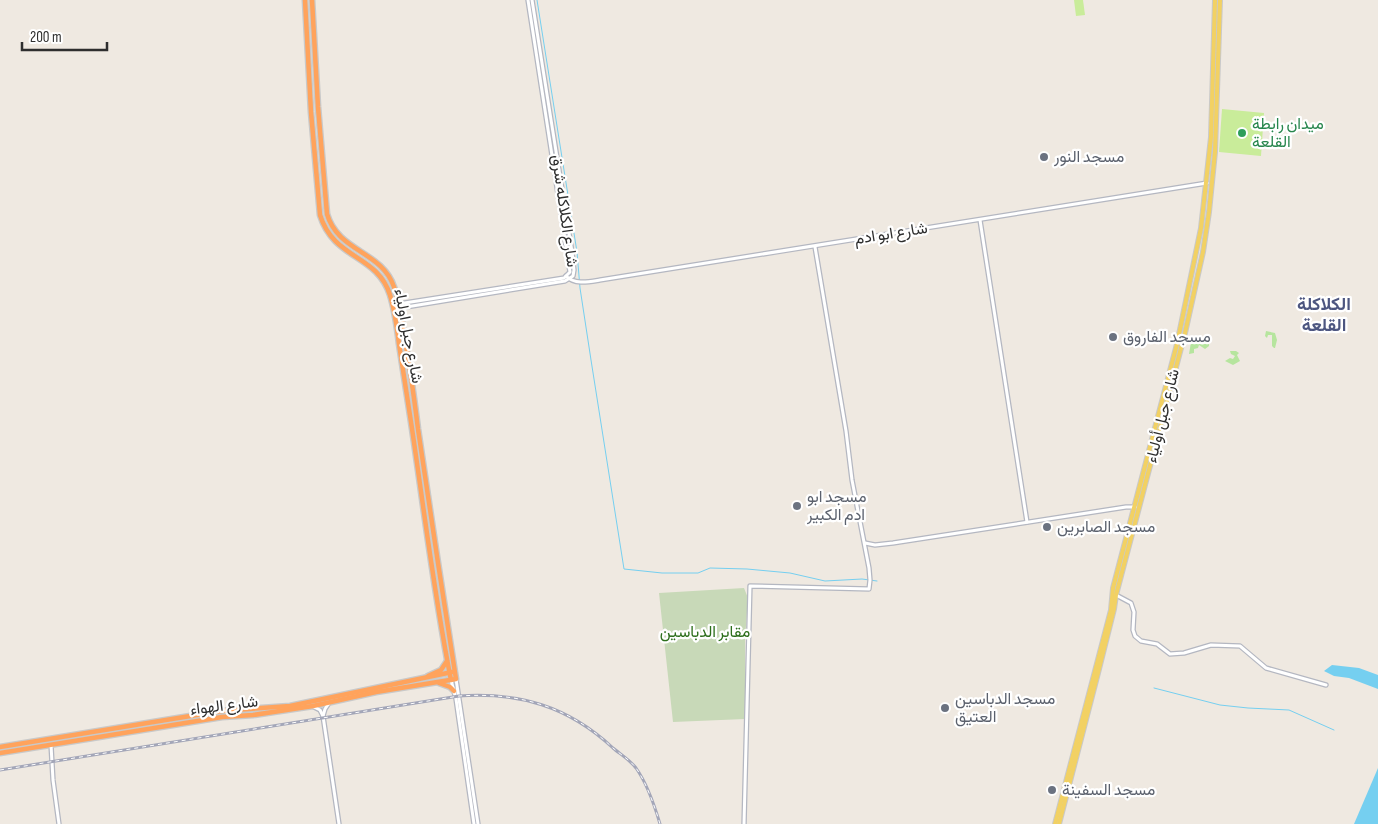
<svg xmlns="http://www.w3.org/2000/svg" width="1378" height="824" viewBox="0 0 1378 824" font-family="'Sofia Sans Condensed',Vazirmatn,sans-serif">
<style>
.green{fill:#b6e59e}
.cemetery{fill:#c8d9b8}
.pitch{fill:#c9ec9a}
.water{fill:#75cff0}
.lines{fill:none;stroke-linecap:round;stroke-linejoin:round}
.stream{stroke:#75cff0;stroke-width:1}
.secondary-casing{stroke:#b4b7c1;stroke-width:5.5}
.primary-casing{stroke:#c9c9c9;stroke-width:6}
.highway-casing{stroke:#c9c9c9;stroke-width:7}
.secondary{stroke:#fff;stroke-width:3}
.primary{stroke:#f2d163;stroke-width:4}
.highway{stroke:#ffa35c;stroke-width:4.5}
.rail-casing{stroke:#a3a6b8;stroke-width:3}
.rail{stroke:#fff;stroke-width:1;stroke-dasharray:4;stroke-linecap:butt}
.leisure-dot{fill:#2e9e5b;stroke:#fff;stroke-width:2}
.worship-dot{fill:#6b7280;stroke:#fff;stroke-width:2}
.labels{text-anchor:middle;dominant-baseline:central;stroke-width:4.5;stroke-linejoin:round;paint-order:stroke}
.leisure-label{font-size:16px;fill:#27864d;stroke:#fff;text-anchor:start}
.worship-label{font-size:16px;fill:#5b616d;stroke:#fff;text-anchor:start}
.street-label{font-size:16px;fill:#2e2e2e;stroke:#fff}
.park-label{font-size:16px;fill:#2c6e1b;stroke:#fff}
.neighbourhood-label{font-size:18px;font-weight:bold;fill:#4d5680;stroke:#fff}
</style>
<rect width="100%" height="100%" fill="#efe9e1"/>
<!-- green -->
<g class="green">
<polygon points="1266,331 1275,333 1277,340 1275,348 1274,348 1272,346 1272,335 1268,335 1267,338 1265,336"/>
<polygon points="1191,342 1209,344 1209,346 1205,349 1199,345 1198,348 1194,349 1194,353 1189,354"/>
<polygon points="1230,351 1236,351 1239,353 1237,355 1240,361 1233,365 1225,361 1230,358 1233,359 1235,356 1231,354"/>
</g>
<!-- cemetery -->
<polygon class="cemetery" points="744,588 748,598 745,639 745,719 673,722 659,593"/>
<!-- pitch -->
<g class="pitch">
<polygon points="1074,0 1083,0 1085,15 1076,16"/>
<polygon points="1222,109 1264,113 1261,156 1219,152"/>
</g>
<!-- water -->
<g class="water">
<polygon points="1332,665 1359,668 1378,675 1378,689 1349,678 1334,676 1324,671"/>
<polygon points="1378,768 1378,824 1354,824"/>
</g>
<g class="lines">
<!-- stream -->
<g class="stream">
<polyline points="537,0 577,252 580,288 591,360 624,569 662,573 698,573 710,568 747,569 790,573 825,581 862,579 877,581"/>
<polyline points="1154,688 1220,705 1248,708 1289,710 1334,730"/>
</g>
<!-- secondary casing -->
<g class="secondary-casing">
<g id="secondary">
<polyline points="980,220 1027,522"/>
<path d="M566,276C575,285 588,282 600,280L1207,183"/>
<polyline points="398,304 564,278 570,272 528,0"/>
<polyline points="394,309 565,281 573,276 574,270 572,252 532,0"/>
<polyline points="865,543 875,545 893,543 1126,507 1135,507"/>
<polyline points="1116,595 1131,603 1134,612 1133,630 1135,636 1141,641 1157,644 1170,654 1184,653 1211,645 1240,646 1266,668 1326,685"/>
<polyline points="456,679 478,824"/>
<polyline points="451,680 456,699 474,824"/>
<polyline points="329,703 325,709 323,716 339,824"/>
<polyline points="314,707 320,710 323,716"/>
<polyline points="51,745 53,780 59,824"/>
<polyline points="744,824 750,586 869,589 870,580 869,568 852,480 846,431 815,247"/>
</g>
</g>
<!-- primary casing -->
<g class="primary-casing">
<g id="primary">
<polyline points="1055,824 1111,610 1113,588 1177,344 1201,228 1211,137 1215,0"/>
<polyline points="1059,824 1098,673 1114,609 1116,595 1185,333 1203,252 1209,212 1215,152 1220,0"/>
</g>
</g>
<!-- highway casing -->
<g class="highway-casing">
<g id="highway">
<path d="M305,0L311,112L320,215C334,260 377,254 390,295C395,311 397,327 399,344C403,370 407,396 411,422C424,508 434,595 451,680"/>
<polyline points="428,676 441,670 447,661"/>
<polyline points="439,683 450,687 454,691"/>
<polyline points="0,747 221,711 290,706 452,672"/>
<path d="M0,753L222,717L253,715L313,706L376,692L456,679C443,596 430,512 418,429C414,397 410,366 404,335C402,319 400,303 394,287C382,251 338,252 327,214L318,107L312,0"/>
</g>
</g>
<!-- secondary -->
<use href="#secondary" class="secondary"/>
<!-- primary -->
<use href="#primary" class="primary"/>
<!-- highway -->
<use href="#highway" class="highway"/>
<!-- rail casing -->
<g class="rail-casing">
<path id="rail" d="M0,770L459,696C519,692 568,706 613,748C620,754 630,760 636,768C646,782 655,807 660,824"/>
</g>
<!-- rail -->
<use href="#rail" class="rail"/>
</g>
<!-- markers -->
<circle class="leisure-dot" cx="1242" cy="133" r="5"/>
<g class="worship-dot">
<circle cx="1044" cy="157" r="5"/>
<circle cx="1113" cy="337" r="5"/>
<circle cx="797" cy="506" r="5"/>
<circle cx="1047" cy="527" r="5"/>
<circle cx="945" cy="708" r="5"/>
<circle cx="1052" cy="790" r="5"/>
</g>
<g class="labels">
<!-- leisure labels -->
<g class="leisure-label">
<text x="1252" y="124">ميدان رابطة<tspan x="1252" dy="18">القلعة</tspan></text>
</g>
<!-- worship labels -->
<g class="worship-label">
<text x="1054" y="157">مسجد النور</text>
<text x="1123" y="337">مسجد الفاروق</text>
<text x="807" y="497">مسجد ابو<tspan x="807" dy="18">ادم الكبير</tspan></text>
<text x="1057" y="527">مسجد الصابرين</text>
<text x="955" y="699">مسجد الدباسين<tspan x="955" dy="18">العتيق</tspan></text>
<text x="1062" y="790">مسجد السفينة</text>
</g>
<!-- street labels -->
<g class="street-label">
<text transform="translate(564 211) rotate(82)">شارع الكلاكله شرق</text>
<text transform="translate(891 234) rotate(-9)">شارع ابو ادم</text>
<text transform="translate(408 336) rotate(79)">شارع جبل اولياء</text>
<text transform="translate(1163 416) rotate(-76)">شارع جبل أولياء</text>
<text transform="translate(224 706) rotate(-7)">شارع الهواء</text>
</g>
<!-- park labels -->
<g class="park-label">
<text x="705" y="632">مقابر الدباسين</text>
</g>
<!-- neighbourhood labels -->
<g class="neighbourhood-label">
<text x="1324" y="304">الكلاكلة<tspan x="1324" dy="21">القلعة</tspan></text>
</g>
</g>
<!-- scale -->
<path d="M22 42v8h85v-8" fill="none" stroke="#2e2e2e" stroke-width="2.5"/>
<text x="30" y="42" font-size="15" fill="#2e2e2e" stroke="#ffffff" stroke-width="4" paint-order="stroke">200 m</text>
</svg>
